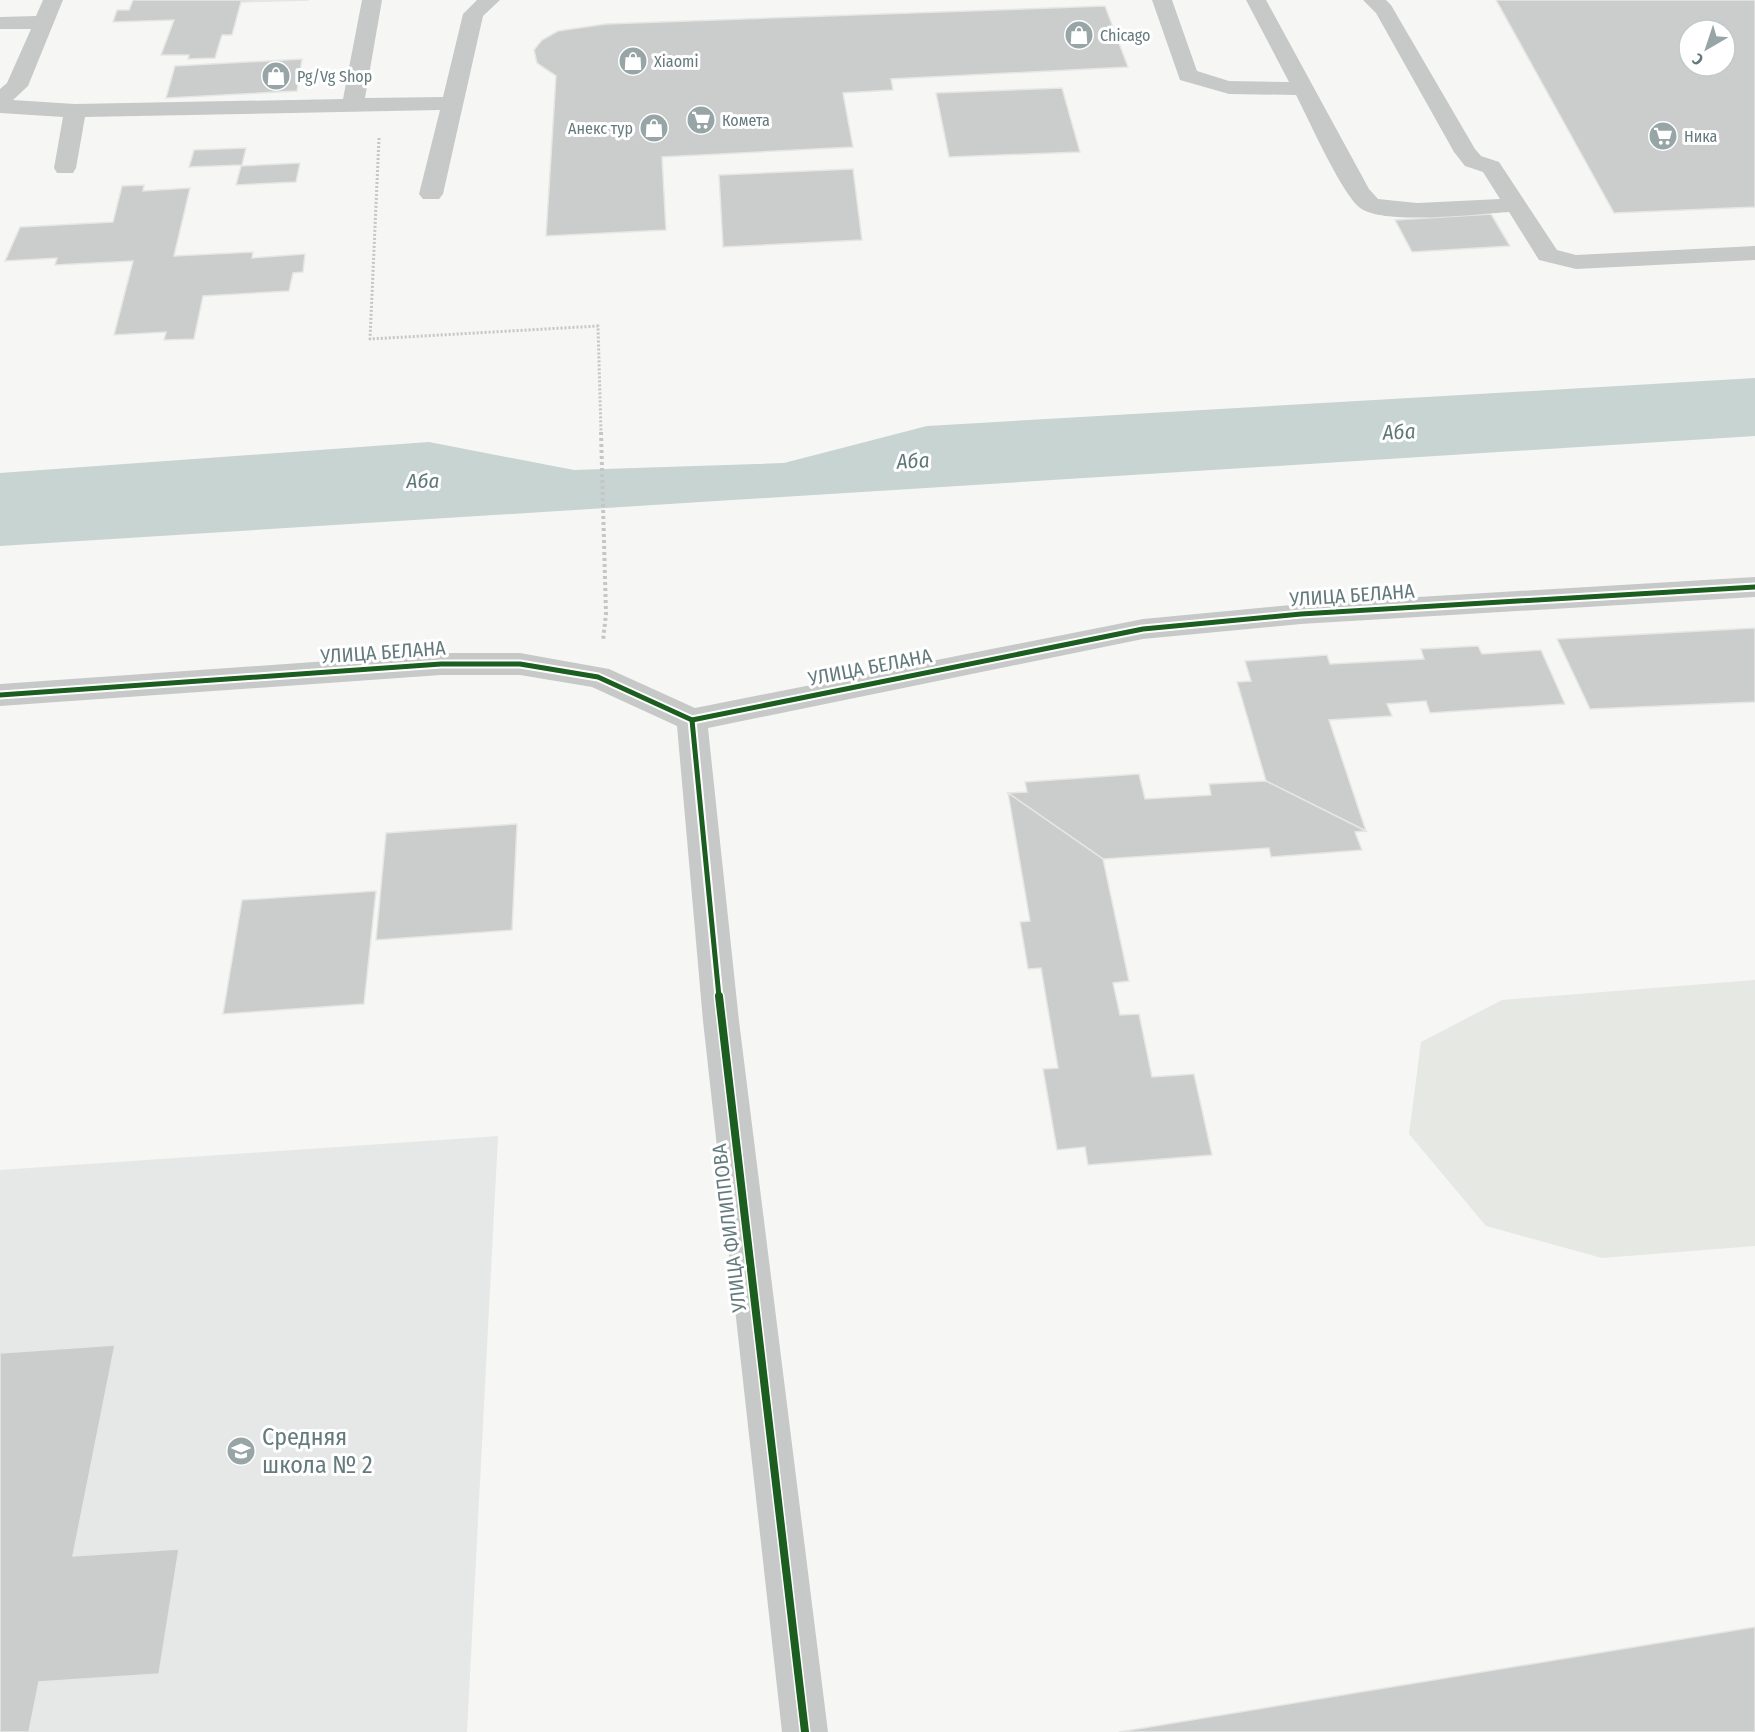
<svg xmlns="http://www.w3.org/2000/svg" width="1755" height="1732" viewBox="0 0 1755 1732" font-family="'Fira Sans Condensed',sans-serif">
<style>
.built{fill:#e6e7e7}
.green{fill:#e6e8e3}
.water{fill:#c7d4d2}
.building{fill:#cbcdcd;stroke:#e6e6e5;stroke-width:1.5;fill-rule:evenodd}
.lines{fill:none;stroke-linecap:round;stroke-linejoin:round}
.path-far1{stroke:#c5c6c7;stroke-width:3;stroke-dasharray:2 2;stroke-linecap:butt}
.path{stroke:#c5c6c7;stroke-width:4;stroke-dasharray:3 3;stroke-linecap:butt}
.minor{fill:#c7c9c9;fill-rule:evenodd}
.cycleway-far1-casing{stroke:#fff;stroke-width:9}
.cycleway-casing{stroke:#fff;stroke-width:11}
.cycleway-far1{stroke:#1b5e20;stroke-width:5}
.cycleway{stroke:#1b5e20;stroke-width:8}
.labels{text-anchor:middle;dominant-baseline:central;stroke-width:6;stroke-linejoin:round;paint-order:stroke}
.far-poi-label{font-size:16px;fill:#647a7d;stroke:#fff;text-anchor:start}
.street-label{font-size:20px;fill:#647a7d;stroke:#fff}
.water-label{font-size:21px;font-style:italic;fill:#5e7877;stroke:#fff}
.near-poi-label{font-size:24px;fill:#647a7d;stroke:#fff;text-anchor:start}
</style>
<rect width="100%" height="100%" fill="#f6f6f5"/>
<!-- built -->
<polygon class="built" points="498,1136 467,1732 0,1732 0,1170"/>
<!-- green -->
<polygon class="green" points="1755,980 1755,1246 1602,1258 1486,1226 1409,1134 1421,1042 1502,1000"/>
<!-- water -->
<polygon class="water" points="1755,378 1755,436 0,546 0,473 429,442 574,470 784,463 927,426"/>
<!-- building -->
<g class="building">
<polygon points="133,0 309,0 241,2 232,35 222,35 215,58 188,59 189,55 161,55 174,20 113,22 117,10 129,10"/>
<path d="M1496,0H1755V207L1614,213ZM1689,30H1725V66H1689Z"/>
<polygon points="1105,6 1128,67 891,79 893,90 843,93 853,147 662,157 666,230 546,236 556,76 537,63 534,50 542,40 558,31 606,24"/>
<polygon points="302,59 297,91 166,98 175,66"/>
<polygon points="1062,88 1080,152 949,157 936,93"/>
<polygon points="246,148 242,165 189,167 194,150"/>
<polygon points="300,163 296,182 236,185 241,166"/>
<polygon points="853,169 862,240 723,247 719,175"/>
<polygon points="144,185 143,191 190,188 174,256 253,252 252,258 305,254 303,272 293,273 289,291 203,296 194,339 164,340 166,332 114,335 133,261 55,265 57,258 5,261 20,227 113,222 122,186"/>
<polygon points="1491,214 1510,246 1412,252 1395,220"/>
<polygon points="1755,628 1755,702 1590,709 1557,639"/>
<polygon points="1478,646 1482,654 1541,650 1565,704 1430,713 1426,701 1387,704 1392,716 1329,720 1366,831 1266,781 1237,682 1251,681 1245,661 1327,655 1330,664 1424,659 1421,649"/>
<polygon points="1139,774 1145,799 1211,795 1209,784 1266,781 1366,831 1355,832 1362,850 1271,857 1269,848 1103,859 1008,793 1027,792 1025,782"/>
<polygon points="1008,793 1103,859 1129,981 1113,983 1120,1015 1139,1014 1152,1077 1194,1074 1212,1155 1088,1165 1085,1147 1057,1150 1043,1069 1058,1068 1041,968 1028,969 1020,922 1030,921"/>
<polygon points="517,824 512,930 376,940 386,833"/>
<polygon points="376,891 364,1004 223,1014 242,900"/>
<polygon points="115,1345 73,1556 179,1549 159,1674 39,1682 29,1732 0,1732 0,1353"/>
<polygon points="1755,1627 1755,1732 1119,1732"/>
</g>
<g class="lines">
<!-- path-far1 -->
<polyline class="path-far1" points="379,138 370,339 598,326 601,433"/>
<!-- path -->
<polyline class="path" points="601,432 606,614 603,641"/>
<!-- minor -->
<g class="minor">
<polygon points="43,0 63,0 28,86 13,100 75,104 343,99 362,0 382,0 365,98 443,97 463,14 477,0 500,0 483,16 443,194 439,199 423,199 419,194 440,110 85,117 76,168 73,173 57,173 54,168 63,117 0,113 0,89 7,83 31,29 0,29 0,17 36,16"/>
<path d="M1152,0H1172L1197,71L1229,81L1289,82L1246,0H1266L1369,189L1378,199L1417,203L1500,199L1483,172L1465,166L1454,152L1376,13L1363,0H1386L1391,5L1475,149L1481,156L1499,162L1557,250L1576,255L1755,246V260L1576,269L1539,260L1509,212C1478,214 1380,226 1359,207C1340,190 1309,120 1296,95L1229,94L1180,80Z"/>
<polygon points="1755,577 1755,597 1301,624 1143,639 708,728 739,1021 828,1732 782,1732 703,1021 677,726 592,687 520,675 441,675 0,706 0,684 441,653 520,653 609,669 695,708 1143,619 1301,604"/>
</g>
<!-- cycleway-far1 casing -->
<g class="cycleway-far1-casing">
<g id="cycleway-far1">
<polyline points="0,695 441,664 520,664 598,677 692,720 1143,629 1301,614 1755,587"/>
<polyline points="692,720 719,997"/>
</g>
</g>
<!-- cycleway casing -->
<g class="cycleway-casing">
<polyline id="cycleway" points="719,996 805,1732"/>
</g>
<!-- cycleway-far1 -->
<use href="#cycleway-far1" class="cycleway-far1"/>
<!-- cycleway -->
<use href="#cycleway" class="cycleway"/>
</g>
<!-- icons -->
<defs>
<g id="shop-disc" transform="scale(1.5)"><circle r="9.5" fill="#97a5a7" stroke="#fff"/><path d="M-5-2.5h2.3a2.7 3.5 0 0 1 5.4 0H5L5.5 6h-11ZM-1.5-2.5h3a1.5 2.3 0 0 0-3 0Z" fill="#fff"/></g>
<g id="supermarket-disc" transform="scale(1.5)"><circle r="9.5" fill="#97a5a7" stroke="#fff"/><path d="M-6-5.5h2.5l.6 2H6L4.5 2H-2.5L-4.4-4H-6ZM-1.5 3.2a1.3 1.3 0 1 0 .1 0ZM3 3.2a1.3 1.3 0 1 0 .1 0Z" fill="#fff"/></g>
<g id="school-disc" transform="scale(1.5)"><circle r="9.5" fill="#97a5a7" stroke="#fff"/><path d="M0-5L7-2L0 1L-7-2ZM-4 1L0 2.5L4 1V4Q0 6-4 4Z" fill="#fff"/></g>
</defs>
<g fill-rule="evenodd">
<use href="#shop-disc" x="1079" y="35"/>
<use href="#shop-disc" x="633" y="61"/>
<use href="#shop-disc" x="276" y="76"/>
<use href="#supermarket-disc" x="701" y="120"/>
<use href="#shop-disc" x="654" y="128"/>
<use href="#supermarket-disc" x="1663" y="136"/>
<use href="#school-disc" x="241" y="1451"/>
</g>
<g class="labels">
<!-- far-poi labels -->
<g class="far-poi-label">
<text x="1100" y="35">Chicago</text>
<text x="654" y="61">Xiaomi</text>
<text x="297" y="76">Pg/Vg Shop</text>
<text x="722" y="120">Комета</text>
<text x="633" y="128" text-anchor="end">Анекс тур</text>
<text x="1684" y="136">Ника</text>
</g>
<!-- street labels -->
<g class="street-label">
<text transform="translate(1352 595) rotate(-4)">УЛИЦА БЕЛАНА</text>
<text transform="translate(383 652) rotate(-4)">УЛИЦА БЕЛАНА</text>
<text transform="translate(870 667) rotate(-11)">УЛИЦА БЕЛАНА</text>
<text transform="translate(729 1228) rotate(-97)">УЛИЦА ФИЛИППОВА</text>
</g>
<!-- water labels -->
<g class="water-label">
<text transform="translate(1399 432) rotate(-3)">Аба</text>
<text transform="translate(913 461) rotate(-3)">Аба</text>
<text x="423" y="481">Аба</text>
</g>
<!-- near-poi labels -->
<g class="near-poi-label">
<text x="262" y="1437">Средняя<tspan x="262" dy="28">школа № 2</tspan></text>
</g>
</g>
<!-- north arrow -->
<g transform="translate(1707 48) rotate(219)"><circle r="28" fill="#ffffff" stroke="#c1cacb" stroke-width="1.5"/>
<path d="M0-4.5L10 22L0 15L-10 22Z" fill="#97a5a7"/>
<text y="-9" font-size="16" font-weight="bold" text-anchor="middle" fill="#647a7d">С</text>
</g>
</svg>
